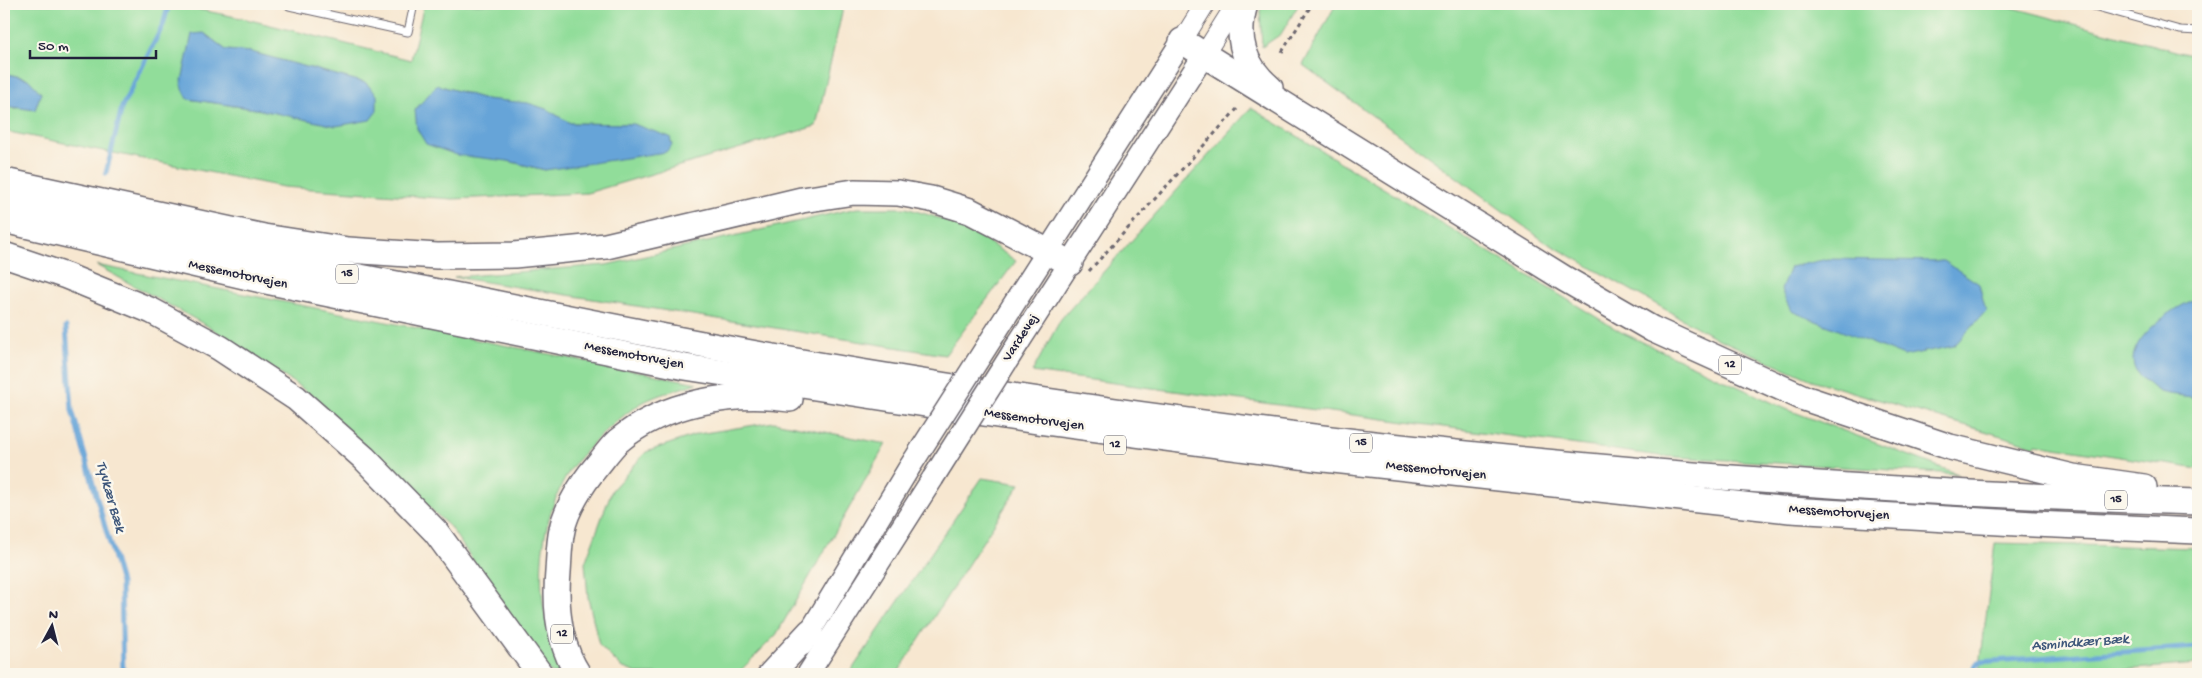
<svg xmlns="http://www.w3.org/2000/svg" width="2202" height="678" viewBox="0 0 2202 678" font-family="'Gochi Hand',sans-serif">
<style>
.green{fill:#91dd9a;stroke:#5a806a;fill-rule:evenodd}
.water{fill:#66a4d8;stroke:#44638a}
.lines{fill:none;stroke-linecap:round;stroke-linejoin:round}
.stream{stroke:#66a4d8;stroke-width:5}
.lane-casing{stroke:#6d676f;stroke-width:9}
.secondary-casing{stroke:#6d676f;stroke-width:21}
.primary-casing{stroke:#6d676f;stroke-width:24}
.highway-casing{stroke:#6d676f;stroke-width:28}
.path{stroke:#6d676f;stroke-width:3;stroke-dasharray:4 4;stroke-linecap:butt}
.lane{stroke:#fff;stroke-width:7}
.secondary{stroke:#fff;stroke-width:19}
.primary{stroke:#fff;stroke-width:21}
.highway{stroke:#fff;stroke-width:25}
.primary-bridge-casing{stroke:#6d676f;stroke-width:24;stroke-linecap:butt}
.primary-bridge{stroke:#fff;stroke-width:21}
.labels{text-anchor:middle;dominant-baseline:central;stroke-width:5;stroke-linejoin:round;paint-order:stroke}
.shield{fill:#fbf7ec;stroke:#636270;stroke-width:1}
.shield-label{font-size:12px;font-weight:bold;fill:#22223b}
.street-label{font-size:14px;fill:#22223b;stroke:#fbf7ec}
.water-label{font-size:15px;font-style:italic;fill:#3d567a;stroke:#fbf7ec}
</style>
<rect width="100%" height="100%" fill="#fbf7ec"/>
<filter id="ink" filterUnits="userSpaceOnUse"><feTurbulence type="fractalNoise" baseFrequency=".02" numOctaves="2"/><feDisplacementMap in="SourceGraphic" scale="10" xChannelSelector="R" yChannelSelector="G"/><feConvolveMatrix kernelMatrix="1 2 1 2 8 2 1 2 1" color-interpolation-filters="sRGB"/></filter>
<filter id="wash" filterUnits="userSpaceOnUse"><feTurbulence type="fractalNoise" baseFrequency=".0096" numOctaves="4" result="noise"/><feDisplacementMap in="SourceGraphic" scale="20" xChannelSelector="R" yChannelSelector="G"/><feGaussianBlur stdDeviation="1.12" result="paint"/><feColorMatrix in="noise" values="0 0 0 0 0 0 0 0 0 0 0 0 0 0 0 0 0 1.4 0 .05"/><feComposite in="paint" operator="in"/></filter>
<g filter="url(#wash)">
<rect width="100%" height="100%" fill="#f7e7d0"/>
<!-- green -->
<g class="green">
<path d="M4,4H171L246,19L411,60L424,4H844L816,126L587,193L453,199L283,187L4,131V106L16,109L28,79L4,73ZM204,33L226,50L251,52L366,83L256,109L188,99ZM437,85L485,99L546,109L570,123L633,124L545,170L508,161Z"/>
<polygon points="1263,4 1299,4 1281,34 1262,47 1260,11"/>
<polygon points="1336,4 1999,4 2198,57 2198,469 2036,444 2035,446 1812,380 1716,338 1544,241 1303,65"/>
<polygon points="1251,108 1621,332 1786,409 1958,474 1660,456 1032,372 1061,319"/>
<polygon points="857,208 906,208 965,226 1016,261 945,355 454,277 606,265"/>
<path d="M96,265L697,383C680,389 655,395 640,404C620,416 578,455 567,475C533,535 533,614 566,674H553L548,670L450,527L303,389L211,328Z"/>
<polygon points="774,422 886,444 776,635 741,670 729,674 639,674 621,667 599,645 588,597 585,563 612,490 646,452 698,434"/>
<polygon points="982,478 1020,484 897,674 849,674"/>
<polygon points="1995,543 2198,548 2198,664 2070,674 1979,674"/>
</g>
<!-- water -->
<g class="water">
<polygon points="204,33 226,50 251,52 366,83 377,95 377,111 370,120 336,126 256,109 188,99 181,85 192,34"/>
<polygon points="4,73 28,79 41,93 35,110 4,106"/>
<polygon points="437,85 485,99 528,103 546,109 570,123 633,124 670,137 672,145 666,152 545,170 508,161 457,155 426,144 417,129 415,110"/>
<polygon points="1828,259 1944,261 1979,284 1986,311 1954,346 1904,356 1791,311 1781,290 1790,267"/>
<path d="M2198,298V398C2186,396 2172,395 2160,392C2155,390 2149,384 2145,381C2106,351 2173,307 2198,298Z"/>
</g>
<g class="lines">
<!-- stream -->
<g class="stream">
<polyline points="106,173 122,107 163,25 169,4"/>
<polyline points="66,327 72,410 121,583 123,674"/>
<polyline points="1969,674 1978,662 2198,647"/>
</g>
</g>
</g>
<g filter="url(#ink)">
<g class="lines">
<!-- lane casing -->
<g class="lane-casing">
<g id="lane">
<polyline points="2086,4 2180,30 2198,31"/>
<polyline points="289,6 408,32 414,4"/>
</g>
</g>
<!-- secondary casing -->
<g class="secondary-casing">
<g id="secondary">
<polyline points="1182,41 1205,4"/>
<polyline points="1204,55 1236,4"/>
</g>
</g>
<!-- primary casing -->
<g class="primary-casing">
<g id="primary">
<polyline points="994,335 1182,41"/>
<polyline points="1019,342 1204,55"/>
<polyline points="802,645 909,468"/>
<polyline points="808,674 933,478"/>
</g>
</g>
<!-- highway casing -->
<g class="highway-casing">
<g id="highway">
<path d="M1245,4C1235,38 1243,65 1270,88"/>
<polyline points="1182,41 1565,279 1652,329 1804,398 1950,447 2073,477 2144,487"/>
<polyline points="4,181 264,237 348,250 437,256 514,255 606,246 802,200 854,192 898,193 931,199 970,211 1070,263"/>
<path d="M4,198C51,210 97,224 144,234C261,259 378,280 494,303C618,328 742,353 867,373C1307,446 1752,490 2198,502"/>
<polyline points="4,220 266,281 685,367 1037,421 1315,458 1790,510 2034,524 2198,531"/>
<polyline points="4,255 66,276 152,311 220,348 296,398 364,458 436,532 540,674"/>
<path d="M578,674C559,644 555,606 558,572C559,558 559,543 562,530C565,511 583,482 596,467C603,459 610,448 618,441C664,402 732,391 790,399"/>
<polyline points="771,674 810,632"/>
</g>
</g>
<!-- path -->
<g class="path">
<polyline points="1282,52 1312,4"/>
<polyline points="1089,271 1237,109"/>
</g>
<!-- lane -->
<use href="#lane" class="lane"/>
<!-- secondary -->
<use href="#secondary" class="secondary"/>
<!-- primary -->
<use href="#primary" class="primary"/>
<!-- highway -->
<use href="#highway" class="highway"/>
<!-- primary-bridge casing -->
<g class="primary-bridge-casing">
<g id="primary-bridge">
<polyline points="909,468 994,335"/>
<polyline points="933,478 1019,342"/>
</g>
</g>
<!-- primary-bridge -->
<use href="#primary-bridge" class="primary-bridge"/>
</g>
</g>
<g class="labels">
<!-- shield labels -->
<g class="shield">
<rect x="336" y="264.5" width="22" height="19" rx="4"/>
<rect x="1719" y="355.5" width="22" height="19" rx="4"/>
<rect x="1350" y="433.5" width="22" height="19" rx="4"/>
<rect x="1104" y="435.5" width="22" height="19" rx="4"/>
<rect x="2105" y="490.5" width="22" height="19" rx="4"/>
<rect x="551" y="624.5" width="22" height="19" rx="4"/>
</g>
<g class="shield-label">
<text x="347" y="274">15</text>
<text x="1730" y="365">12</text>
<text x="1361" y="443">15</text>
<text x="1115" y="445">12</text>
<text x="2116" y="500">15</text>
<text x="562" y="634">12</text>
</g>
<!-- street labels -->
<g class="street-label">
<text transform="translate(238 275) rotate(12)">Messemotorvejen</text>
<text transform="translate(1021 338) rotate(-57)">Vardevej</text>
<text transform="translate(634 356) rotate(11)">Messemotorvejen</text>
<text transform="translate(1034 420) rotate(8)">Messemotorvejen</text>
<text transform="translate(1436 471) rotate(6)">Messemotorvejen</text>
<text transform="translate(1839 513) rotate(4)">Messemotorvejen</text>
</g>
<!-- water labels -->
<g class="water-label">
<text transform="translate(110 497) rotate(74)">Tyvkær Bæk</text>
<text transform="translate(2080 643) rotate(-4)">Asmindkær Bæk</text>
</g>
</g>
<!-- margin -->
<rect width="2202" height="678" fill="none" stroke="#fbf7ec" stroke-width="20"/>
<!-- north arrow -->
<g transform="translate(52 626) rotate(7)" stroke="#fbf7ec" stroke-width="4" paint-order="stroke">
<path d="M0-4L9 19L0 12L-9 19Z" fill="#22223b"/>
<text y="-8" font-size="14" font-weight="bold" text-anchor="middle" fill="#22223b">N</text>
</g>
<!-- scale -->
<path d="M30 50v8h126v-8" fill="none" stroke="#22223b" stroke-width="2.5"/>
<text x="38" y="50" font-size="15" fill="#22223b" stroke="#fbf7ec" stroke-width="4" paint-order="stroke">50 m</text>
</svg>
